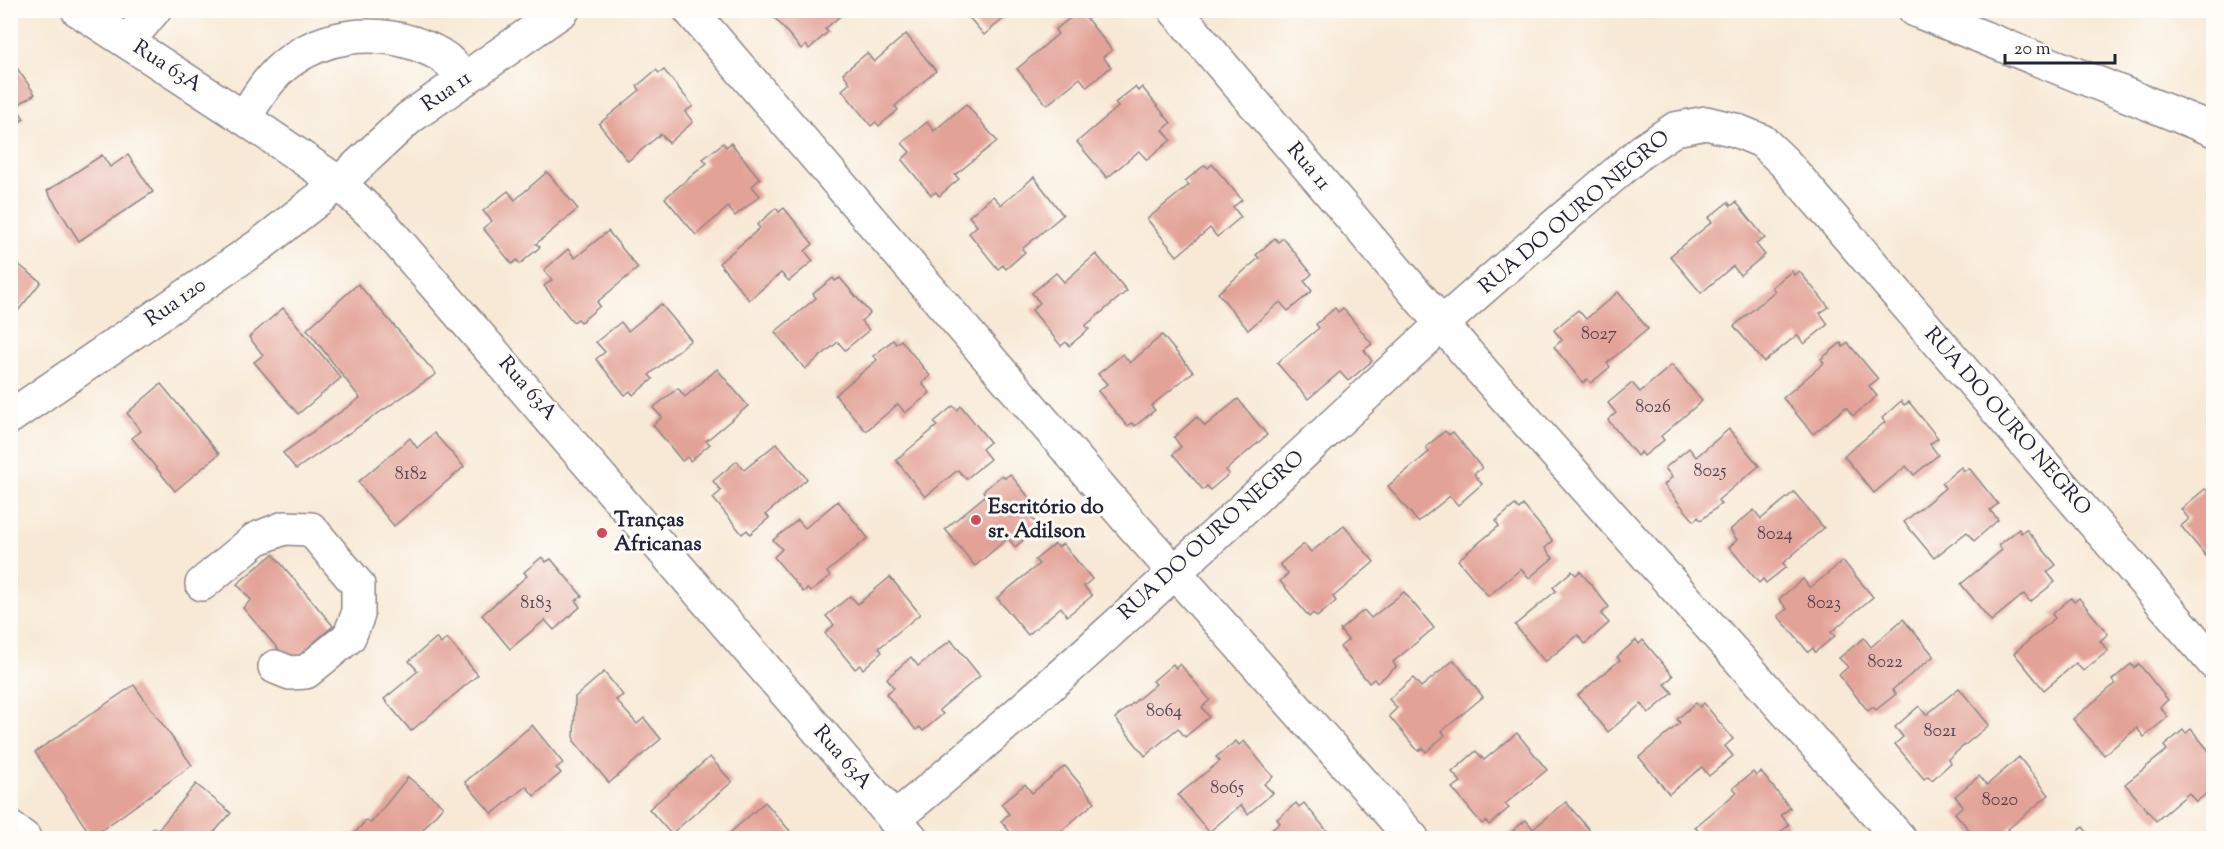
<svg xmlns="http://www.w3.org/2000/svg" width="2224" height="849" viewBox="0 0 2224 849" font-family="'Sorts Mill Goudy',serif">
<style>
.building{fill:#e3a297}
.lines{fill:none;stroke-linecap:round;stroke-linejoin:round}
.minor-casing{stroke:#8d8688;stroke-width:36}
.minor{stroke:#fff;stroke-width:33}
.poi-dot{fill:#d1495b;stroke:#fdfcf7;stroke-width:2}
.labels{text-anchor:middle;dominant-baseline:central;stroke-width:6;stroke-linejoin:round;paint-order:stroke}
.number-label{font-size:18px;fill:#524252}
.street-label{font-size:21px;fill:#22223b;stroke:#fdfcf7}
.poi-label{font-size:21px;font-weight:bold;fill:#22223b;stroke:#fdfcf7;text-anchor:start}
</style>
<rect width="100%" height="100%" fill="#fdfcf7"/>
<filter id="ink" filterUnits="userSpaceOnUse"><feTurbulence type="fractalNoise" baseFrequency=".0167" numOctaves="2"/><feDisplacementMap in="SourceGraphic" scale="12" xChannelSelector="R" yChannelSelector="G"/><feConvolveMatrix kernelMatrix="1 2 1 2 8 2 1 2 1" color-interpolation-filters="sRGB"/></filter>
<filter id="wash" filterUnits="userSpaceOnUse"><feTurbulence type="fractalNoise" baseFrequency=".008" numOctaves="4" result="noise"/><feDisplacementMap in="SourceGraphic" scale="24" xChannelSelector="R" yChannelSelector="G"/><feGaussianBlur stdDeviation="1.35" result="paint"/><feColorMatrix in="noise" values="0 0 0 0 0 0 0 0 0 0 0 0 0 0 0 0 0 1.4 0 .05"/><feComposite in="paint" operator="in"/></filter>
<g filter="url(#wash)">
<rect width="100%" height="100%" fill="#f8e9d6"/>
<g id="blocks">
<!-- building -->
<g class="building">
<polygon points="774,10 847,10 825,29 828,32 809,49 806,45 801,49 771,13"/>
<polygon points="963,10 1014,10 984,35"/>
<polygon points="1075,14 1078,18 1083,14 1112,50 1103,57 1111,67 1087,87 1080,78 1047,105 1017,69 1058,34 1055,30"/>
<polygon points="906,34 936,71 895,106 898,110 879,126 876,122 871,126 842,90 850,83 843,73 867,53 874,62"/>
<polygon points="10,58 35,94 16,106 24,119 10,128"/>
<polygon points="656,70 659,73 664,70 693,106 685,112 693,122 669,143 661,134 628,161 599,124 640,90 637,86"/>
<polygon points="1135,87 1138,91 1142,87 1171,123 1163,130 1171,140 1147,160 1139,151 1107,178 1077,142 1118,107 1115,103"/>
<polygon points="966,104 997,141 955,175 959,179 939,196 936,192 931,195 902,160 910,152 902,143 927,122 934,131"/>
<polygon points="723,143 726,147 731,143 760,179 752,186 760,196 735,216 728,207 696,235 665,198 707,163 703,159"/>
<polygon points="102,155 110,167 128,155 153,192 79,241 47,191"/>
<polygon points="1212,164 1242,200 1233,207 1241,217 1217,237 1210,228 1177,256 1147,219 1189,185 1185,181 1205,165 1208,168"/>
<polygon points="547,172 578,209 536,244 540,247 520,264 517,260 512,264 483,228 492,221 483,211 508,191 515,200"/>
<polygon points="1034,177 1063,215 1022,249 1025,252 1006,269 1003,265 998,269 969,233 977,226 969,216 993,196 1001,205"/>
<polygon points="1728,202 1731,206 1736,202 1765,238 1756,244 1765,255 1740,275 1733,266 1701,293 1670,256 1712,222 1708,218"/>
<polygon points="776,208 779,212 784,208 813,244 805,251 813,261 789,281 781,273 749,300 719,263 760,228 757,225"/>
<polygon points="608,231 638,268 597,302 600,306 581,322 578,319 573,322 544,286 552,280 544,270 568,249 575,258"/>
<polygon points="1275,238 1278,242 1283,238 1312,274 1304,281 1312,291 1288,311 1280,302 1248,330 1218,293 1259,258 1256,255"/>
<polygon points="1096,254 1127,291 1085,326 1089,329 1069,346 1066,342 1061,346 1032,310 1040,303 1032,293 1056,273 1064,282"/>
<polygon points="10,258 41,282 10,321"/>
<polygon points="1792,271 1794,275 1799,271 1829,307 1820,313 1828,324 1804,344 1797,335 1764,362 1734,326 1775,291 1772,287"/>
<polygon points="833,278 835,281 840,278 870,313 861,321 869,330 845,350 838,342 805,369 775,332 816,298 813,294"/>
<polygon points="358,284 436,374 296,469 283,453 360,398 307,329"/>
<polygon points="1618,292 1648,329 1607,363 1610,367 1591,383 1587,379 1583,383 1554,347 1562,340 1554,330 1578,310 1586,319"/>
<polygon points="661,304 691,340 649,375 653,379 633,395 630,391 625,395 596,359 605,352 596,342 621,322 628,331"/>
<polygon points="283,308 341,378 298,414 254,362 263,355 249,337"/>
<polygon points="1335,308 1338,312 1343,308 1372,344 1364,350 1372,361 1348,381 1340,372 1308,399 1277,363 1319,328 1316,324"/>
<polygon points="1162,335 1193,372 1151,406 1155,410 1135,426 1132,423 1127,426 1098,391 1107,384 1098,374 1123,354 1130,363"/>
<polygon points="893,340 896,344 901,340 930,376 922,383 930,393 905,413 898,404 866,431 835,395 877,360 873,356"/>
<polygon points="1841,343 1843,347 1848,343 1878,379 1869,386 1877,396 1853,416 1846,407 1813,434 1783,398 1824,363 1821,359"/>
<polygon points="1672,365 1702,401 1661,436 1664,440 1644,456 1641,452 1637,456 1608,420 1616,413 1608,403 1632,383 1640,392"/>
<polygon points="717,369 748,406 706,441 710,444 690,461 687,457 682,461 653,425 662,417 653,408 678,388 685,397"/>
<polygon points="161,384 219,454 175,491 132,438 141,431 127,413"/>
<polygon points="1238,399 1267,435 1226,470 1229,474 1210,490 1207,486 1203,490 1173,454 1181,447 1174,437 1197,417 1205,426"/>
<polygon points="1901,401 1904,405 1909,402 1938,438 1930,444 1938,455 1914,475 1906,466 1874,493 1844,456 1885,422 1882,418"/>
<polygon points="953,406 957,410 961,406 990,442 982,449 990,459 966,479 958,470 925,497 896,460 937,426 934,422"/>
<polygon points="1729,429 1759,466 1718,500 1721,504 1701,520 1698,517 1694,521 1664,485 1672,477 1665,468 1689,448 1696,457"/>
<polygon points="1445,431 1449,435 1453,432 1482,468 1474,474 1482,484 1458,505 1450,496 1418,522 1388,486 1429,452 1426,447"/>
<polygon points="434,433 464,467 394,526 358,482 410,438 417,448"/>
<polygon points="777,443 807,479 766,514 769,518 750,534 747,530 742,534 713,498 721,491 713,481 737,461 744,470"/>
<polygon points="1961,467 1964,471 1969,468 1998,504 1990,510 1998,520 1974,541 1967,532 1934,558 1904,522 1945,488 1942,483"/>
<polygon points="1010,474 1039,510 1031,517 1039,527 1015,547 1008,538 975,566 945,529 986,495 983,491 1002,475 1005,478"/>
<polygon points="2205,489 2214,497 2214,559 2210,561 2181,526 2189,519 2181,509"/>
<polygon points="1794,492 1824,528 1783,563 1786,567 1766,583 1763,579 1759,583 1729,547 1737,540 1730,530 1754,510 1761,519"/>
<polygon points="838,501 868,538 827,572 830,576 811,592 807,589 803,592 774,557 782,549 773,540 798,520 805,528"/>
<polygon points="1515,505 1519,509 1523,505 1553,541 1545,548 1553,558 1529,578 1521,569 1488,596 1458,560 1499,526 1496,521"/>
<polygon points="1344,526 1374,562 1333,597 1336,601 1317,617 1313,613 1309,617 1280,581 1288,574 1280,564 1304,544 1311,552"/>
<polygon points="2019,529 2021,533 2026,529 2056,565 2047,572 2055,582 2030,602 2024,594 1991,621 1961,584 2002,550 1999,545"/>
<polygon points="1055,544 1058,547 1063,544 1092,579 1084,586 1092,596 1067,616 1061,607 1028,635 997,598 1039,564 1035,560"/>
<polygon points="273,554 333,626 290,663 243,608 251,600 237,584"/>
<polygon points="542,557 546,562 551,559 582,596 576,601 580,607 554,630 545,620 510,649 482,615 527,576 524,572"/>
<polygon points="1843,561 1873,597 1831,632 1835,636 1815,652 1813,648 1808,652 1778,616 1787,609 1779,599 1803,579 1810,588"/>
<polygon points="1572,571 1576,575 1580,571 1609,607 1601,614 1609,623 1585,644 1578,635 1545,662 1515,625 1556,591 1553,587"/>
<polygon points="890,577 920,614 879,648 882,652 863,669 860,665 855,669 825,633 834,625 826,616 850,596 858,604"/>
<polygon points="1404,592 1434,628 1393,662 1396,667 1377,683 1374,679 1369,683 1340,647 1348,640 1340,630 1364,610 1371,618"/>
<polygon points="2071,598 2074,602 2079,598 2108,634 2100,641 2108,651 2083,671 2076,663 2044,690 2014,653 2055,618 2052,614"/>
<polygon points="1903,619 1934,656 1892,690 1896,694 1876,710 1873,707 1868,711 1839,675 1848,667 1839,658 1864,638 1871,647"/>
<polygon points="436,638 441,644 447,638 478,675 411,731 384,699 418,671 409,661"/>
<polygon points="951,640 980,676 939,710 943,714 923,731 920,727 916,730 886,694 894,688 887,678 911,657 918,666"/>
<polygon points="1636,640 1639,644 1643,640 1673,676 1665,684 1673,693 1649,713 1641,704 1608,732 1578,695 1620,660 1617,657"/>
<polygon points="1454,660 1483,697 1442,731 1445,735 1426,752 1423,748 1418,751 1389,716 1397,708 1389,699 1413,678 1421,687"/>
<polygon points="1173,664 1176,668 1180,664 1210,700 1202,707 1209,717 1185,737 1178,728 1145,756 1115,718 1156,684 1153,681"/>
<polygon points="2131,664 2134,668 2139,664 2168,700 2160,707 2168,717 2144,737 2137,728 2104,755 2073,719 2115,684 2112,680"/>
<polygon points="604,672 623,695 616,700 637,724 644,718 661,739 609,783 574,741 575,697"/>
<polygon points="134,685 192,765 92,837 35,752"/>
<polygon points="1959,688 1989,725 1948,759 1951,763 1932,780 1928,776 1924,779 1895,744 1903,737 1895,727 1919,706 1926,715"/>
<polygon points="1696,703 1700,707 1704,703 1733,739 1725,746 1733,756 1709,776 1702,767 1669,794 1639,757 1680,723 1677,719"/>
<polygon points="532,725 563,763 556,768 561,773 534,796 526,786 492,814 465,782"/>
<polygon points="2191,729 2214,757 2214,788 2196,802 2189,793 2156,821 2125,784 2167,750 2164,746 2183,730 2186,733"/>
<polygon points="1517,733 1547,770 1505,804 1509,808 1489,825 1486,821 1482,824 1452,788 1461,782 1452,772 1476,751 1484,760"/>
<polygon points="1236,741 1239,745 1244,741 1273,777 1264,784 1273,793 1248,814 1241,805 1209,832 1178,795 1220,761 1216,757"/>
<polygon points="710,757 732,782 671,834 649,809"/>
<polygon points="2019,757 2049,795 2008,829 2011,832 2004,838 1976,838 1955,813 1963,806 1955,796 1979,776 1987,785"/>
<polygon points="1065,766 1095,802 1054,837 1055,838 1015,838 1001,821 1009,814 1001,804 1025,784 1032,793"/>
<polygon points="1753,772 1756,776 1761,772 1790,808 1781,815 1789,825 1773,838 1760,838 1758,836 1755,838 1705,838 1695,827 1737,792 1733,788"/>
<polygon points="408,777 443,806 416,838 351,838 366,820 371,823"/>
<polygon points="196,784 231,813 209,838 145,838 154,827 158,830"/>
<polygon points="765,802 796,838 724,838"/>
<polygon points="1566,802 1596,838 1504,838 1526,820 1533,829"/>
<polygon points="1296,803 1299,807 1304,803 1333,838 1262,838 1280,823 1277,819"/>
<polygon points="2083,827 2092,838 2069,838"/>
</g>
</g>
</g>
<g filter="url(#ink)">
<use href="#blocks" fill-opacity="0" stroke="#8d8688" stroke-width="1.5"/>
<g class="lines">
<!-- minor casing -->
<g class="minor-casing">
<g id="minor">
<path d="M78,10L244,118L339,183L379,220C558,425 734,632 911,838"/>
<polyline points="690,10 1128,520 1412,838"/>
<polyline points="1175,10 1482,371 1899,838"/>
<polyline points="1915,10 2214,130"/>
<polyline points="128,41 154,10"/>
<path d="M244,118C257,98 270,75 290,61C326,35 371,30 413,43C424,47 436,51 446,59C453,65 459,72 465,79"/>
<polyline points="10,417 260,245 339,183 409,118 563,10"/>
<polyline points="202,584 256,539 284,528 311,529 358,585 358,615 349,637 306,672 290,673 275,667"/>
<path d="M894,819C1083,663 1260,492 1440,326C1506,266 1575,209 1642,151L1675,129L1706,123L1735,130L1762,141L1785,163L2214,663"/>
<polyline points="10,828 24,838"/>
</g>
</g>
<!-- minor -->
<use href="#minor" class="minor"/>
</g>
</g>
<!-- markers -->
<g class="poi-dot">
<circle cx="976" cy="520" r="6"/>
<circle cx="602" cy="533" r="6"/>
</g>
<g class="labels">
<!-- number labels -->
<g class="number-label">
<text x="1599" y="335">8027</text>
<text x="1653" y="408">8026</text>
<text x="1710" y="472">8025</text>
<text x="411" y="475">8182</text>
<text x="1775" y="535">8024</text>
<text x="536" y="604">8183</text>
<text x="1824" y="604">8023</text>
<text x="1885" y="663">8022</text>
<text x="1164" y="712">8064</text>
<text x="1940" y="732">8021</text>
<text x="1227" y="789">8065</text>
<text x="2000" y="801">8020</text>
</g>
<!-- street labels -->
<g class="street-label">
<text transform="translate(167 67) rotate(33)">Rua 63A</text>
<text transform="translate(447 92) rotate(-35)">Rua 11</text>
<text transform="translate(1308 167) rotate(50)">Rua 11</text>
<text transform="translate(1575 213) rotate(-40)">RUA DO OURO NEGRO</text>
<text transform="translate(176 303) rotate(-35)">Rua 120</text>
<text transform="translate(527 389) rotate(49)">Rua 63A</text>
<text transform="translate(2007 422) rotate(49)">RUA DO OURO NEGRO</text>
<text transform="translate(1212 536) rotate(-42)">RUA DO OURO NEGRO</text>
<text transform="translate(842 758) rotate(49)">Rua 63A</text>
</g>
<!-- poi labels -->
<g class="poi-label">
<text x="988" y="508">Escritório do<tspan x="988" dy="24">sr. Adilson</tspan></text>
<text x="614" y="521">Tranças<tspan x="614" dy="24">Africanas</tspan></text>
</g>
</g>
<!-- margin -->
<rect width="2224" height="849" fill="none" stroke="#fdfcf7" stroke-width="36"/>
<!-- scale -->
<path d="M2005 54v9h110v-9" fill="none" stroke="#22223b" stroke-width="3"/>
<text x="2014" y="54" font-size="18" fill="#22223b" stroke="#fdfcf7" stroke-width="4.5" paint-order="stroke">20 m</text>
</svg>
